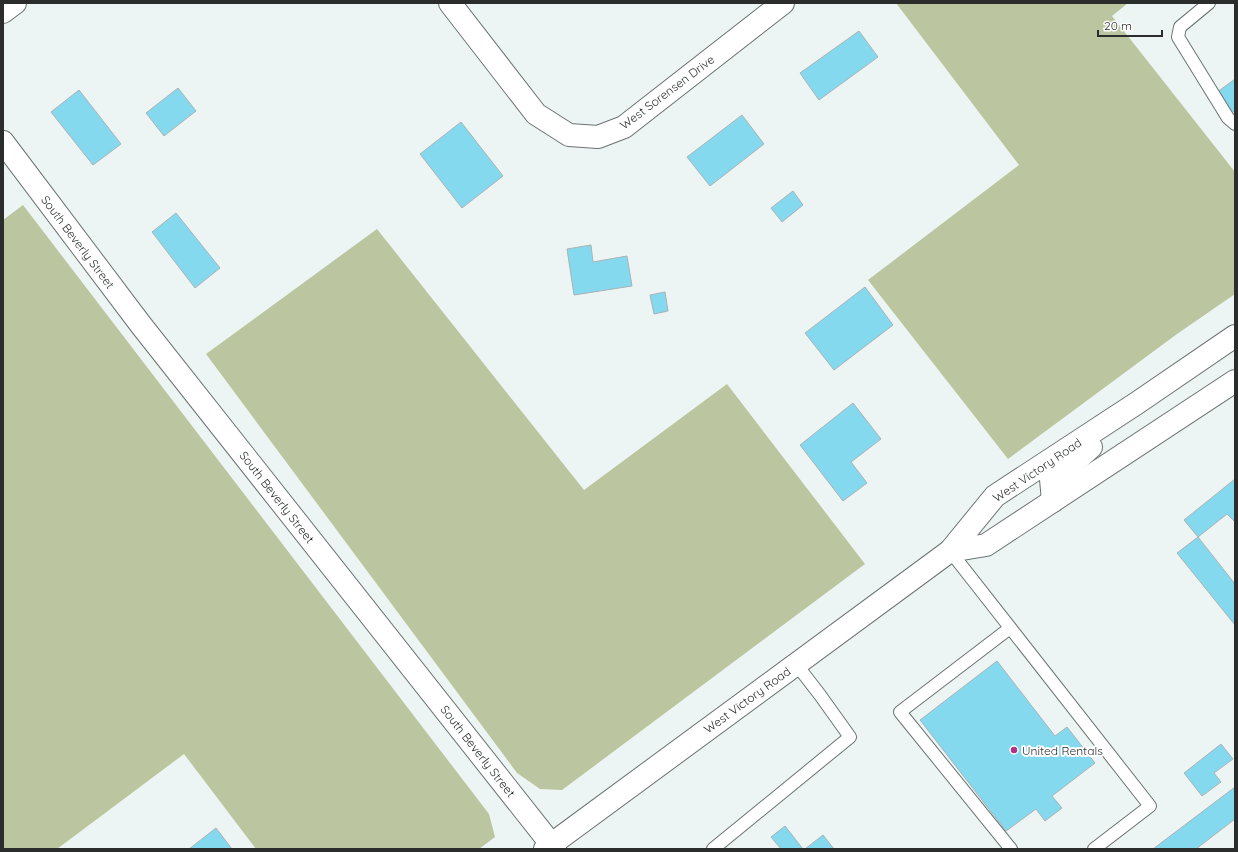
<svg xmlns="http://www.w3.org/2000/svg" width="1238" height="852" viewBox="0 0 1238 852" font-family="Quicksand,sans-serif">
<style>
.green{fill:#bbc59f}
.building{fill:#85d9ee;stroke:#aab3b5}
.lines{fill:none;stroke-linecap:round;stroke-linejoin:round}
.lane-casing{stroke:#6b7372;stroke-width:14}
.street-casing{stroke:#6b7372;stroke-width:24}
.secondary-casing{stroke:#6b7372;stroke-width:24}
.lane{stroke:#fff;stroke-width:12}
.street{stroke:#fff;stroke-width:22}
.secondary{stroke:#fff;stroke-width:22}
.poi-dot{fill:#ad3386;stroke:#fff;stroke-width:1.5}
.labels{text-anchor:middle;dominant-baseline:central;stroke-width:4;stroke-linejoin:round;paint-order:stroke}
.street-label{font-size:12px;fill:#2a2d2c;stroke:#fff}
.poi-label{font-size:12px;fill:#2a2d2c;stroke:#fff;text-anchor:start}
</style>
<rect width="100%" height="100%" fill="#ecf5f3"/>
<!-- green -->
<g class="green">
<polygon points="896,3 1128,3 1112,16 1235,172 1235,294 1177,334 1008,459 868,280 1019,165"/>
<polygon points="23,205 489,814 495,837 479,849 256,849 184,754 57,849 3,849 3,220"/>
<polygon points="377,229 584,490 727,384 865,564 562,790 540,789 517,773 206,354"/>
</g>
<!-- building -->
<g class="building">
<polygon points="859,31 878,57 819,100 800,73"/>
<polygon points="1235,79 1235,111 1231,113 1216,93"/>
<polygon points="178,88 196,111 164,136 146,113"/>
<polygon points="79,90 121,144 93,165 51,112"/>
<polygon points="742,115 764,144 710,186 687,157"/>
<polygon points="461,122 503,176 462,208 420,154"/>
<polygon points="793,191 803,205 782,222 771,208"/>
<polygon points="176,213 220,268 195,288 152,232"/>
<polygon points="591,245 593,262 627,256 632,286 574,295 567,249"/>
<polygon points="865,287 893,325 834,370 805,333"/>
<polygon points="665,292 668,311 654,314 650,295"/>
<polygon points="853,403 881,439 851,462 867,483 843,501 800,445"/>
<polygon points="1235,479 1235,522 1227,514 1198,537 1235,584 1235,625 1177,553 1198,537 1184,520"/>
<polygon points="997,661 1055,736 1067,727 1095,763 1052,796 1062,808 1045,821 1036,809 1006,831 920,720"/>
<polygon points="1221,744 1233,759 1214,773 1221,782 1202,796 1184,773"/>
<polygon points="1235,787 1235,819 1196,849 1153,849"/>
<polygon points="785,826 803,849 781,849 771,837"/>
<polygon points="216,828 232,849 189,849"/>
<polygon points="823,835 834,849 805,849"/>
</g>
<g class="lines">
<!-- lane casing -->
<g class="lane-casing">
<g id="lane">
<polyline points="1209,3 1180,27 1178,37 1228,118 1235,124"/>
<polyline points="950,551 1150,806 1094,849"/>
<polyline points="1010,628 900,712 1011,849"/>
<polyline points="713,849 850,737 820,695 796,664"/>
</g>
</g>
<!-- street casing -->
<g class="street-casing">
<g id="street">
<polyline points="450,3 536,114 569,135 598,137 624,127 783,3"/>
<polyline points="3,12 15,3"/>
<polyline points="3,142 141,325 555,849"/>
</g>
</g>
<!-- secondary casing -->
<g class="secondary-casing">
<g id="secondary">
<polyline points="1053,501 1051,479 1080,457 1091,447"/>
<polyline points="950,551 986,545 1235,381"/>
<polyline points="545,849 950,551 995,496 1137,403 1235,336"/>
</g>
</g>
<!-- lane -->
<use href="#lane" class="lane"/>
<!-- street -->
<use href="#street" class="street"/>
<!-- secondary -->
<use href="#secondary" class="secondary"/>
</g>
<!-- markers -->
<circle class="poi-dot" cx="1014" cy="750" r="4"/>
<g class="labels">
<!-- street labels -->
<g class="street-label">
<text transform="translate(667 92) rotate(-37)">West Sorensen Drive</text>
<text transform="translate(78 242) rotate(53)">South Beverly Street</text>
<text transform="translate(1037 470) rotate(-34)">West Victory Road</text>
<text transform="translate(277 497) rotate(52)">South Beverly Street</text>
<text transform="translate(747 700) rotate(-36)">West Victory Road</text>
<text transform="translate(478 751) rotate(52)">South Beverly Street</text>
</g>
<!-- poi labels -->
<g class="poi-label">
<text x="1022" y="750">United Rentals</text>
</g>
</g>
<!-- border -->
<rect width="1238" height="852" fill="none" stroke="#2a2d2c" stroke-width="8"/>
<!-- scale -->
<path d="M1098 30v6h64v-6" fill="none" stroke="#2a2d2c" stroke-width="2"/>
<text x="1104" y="30" font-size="12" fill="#2a2d2c" stroke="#ffffff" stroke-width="3" paint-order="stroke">20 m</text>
</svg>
